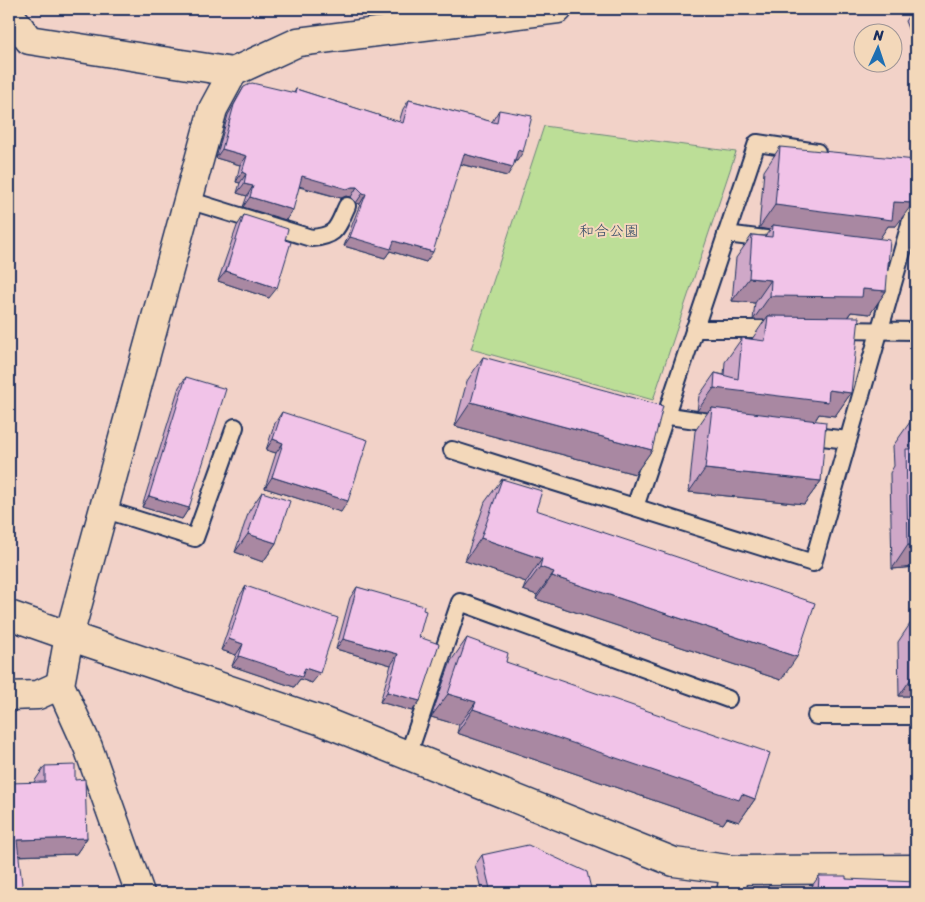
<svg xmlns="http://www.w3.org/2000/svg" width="925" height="902" viewBox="0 0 925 902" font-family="Sriracha,'Klee One',sans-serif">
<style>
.green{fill:#bcde97;stroke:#6c867a}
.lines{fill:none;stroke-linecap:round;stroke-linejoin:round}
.lane-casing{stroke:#1b2f5e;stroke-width:20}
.street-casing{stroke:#1b2f5e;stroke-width:31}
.lane{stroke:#f3d8ba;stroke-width:16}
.street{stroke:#f3d8ba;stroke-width:28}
.wall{fill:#cfa8c8;stroke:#1b2f5e}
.shaded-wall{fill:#a988a2;stroke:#1b2f5e}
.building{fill:#f1c3e8;stroke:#1b2f5e}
.labels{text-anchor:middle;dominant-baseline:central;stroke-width:4;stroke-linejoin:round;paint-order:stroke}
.park-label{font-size:15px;fill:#334967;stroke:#f3d8ba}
</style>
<rect width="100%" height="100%" fill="#f2d2c8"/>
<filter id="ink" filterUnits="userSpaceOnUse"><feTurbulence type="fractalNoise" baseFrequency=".02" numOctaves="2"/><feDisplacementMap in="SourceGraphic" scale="10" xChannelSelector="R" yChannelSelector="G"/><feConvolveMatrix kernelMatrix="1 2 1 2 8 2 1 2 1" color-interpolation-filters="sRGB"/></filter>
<g filter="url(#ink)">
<!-- green -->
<polygon class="green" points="544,126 736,152 653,400 471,349"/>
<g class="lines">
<!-- lane casing -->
<g class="lane-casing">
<g id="lane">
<path d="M188,200L311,238C338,236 337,227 347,206"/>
<polyline points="726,234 774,240"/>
<polyline points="694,329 780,329"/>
<polyline points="837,330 916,331"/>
<polyline points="656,414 723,424"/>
<polyline points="805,435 848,440"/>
<polyline points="452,450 813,563 916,203"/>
<polyline points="635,507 757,143 817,152"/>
<polyline points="103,509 195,538 235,427"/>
<polyline points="816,716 916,716"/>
<polyline points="408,755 460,602 728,699"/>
</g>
</g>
<!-- street casing -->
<g class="street-casing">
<g id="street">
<polyline points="9,13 29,40 233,72 298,42 558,9"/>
<polyline points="9,615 69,636 322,721 674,862 735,870 916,869"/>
<polyline points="9,696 38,695 60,685"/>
<polyline points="140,893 88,747 60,685 69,636 213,109 233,72"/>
<polyline points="731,893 735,870"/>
</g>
</g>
<!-- lane -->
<use href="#lane" class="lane"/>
<!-- street -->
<use href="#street" class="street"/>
</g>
<!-- wall -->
<g class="wall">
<polygon points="914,9 916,9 916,49 905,21"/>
<polygon points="244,87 294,93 296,89 399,122 403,109 409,100 492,122 493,120 499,110 517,161 515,161 507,176 460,164 426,262 390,251 385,258 344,246 360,204 356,203 351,197 346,196 341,198 299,187 286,220 243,207 247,196 237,193 240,183 236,182 240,165 216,158 228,115 238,97"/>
<polygon points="780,147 896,226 888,226 879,239 886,291 870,314 851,312 848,317 851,393 835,416 819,414 815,421 821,481 804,504 689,492 695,431 708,412 697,411 699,396 715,373 724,375 725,362 742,338 752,339 765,320 753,320 755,303 732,301 736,258 752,235 765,236 770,230 759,228 764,171"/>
<polygon points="244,215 285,240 269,298 218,281 237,226"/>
<polygon points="483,357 652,450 635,474 455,426 467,381"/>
<polygon points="186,377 189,508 182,519 142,507 179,387"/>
<polygon points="282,412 341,512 265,488 276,453 266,450 275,423"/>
<polygon points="910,422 916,422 916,567 892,569 890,473 894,466 893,446"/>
<polygon points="502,479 536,510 781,680 536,599 537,595 523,590 526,582 465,561 485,502"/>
<polygon points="262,492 276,543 263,562 235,552 249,511"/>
<polygon points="246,586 312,683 300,679 294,687 232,666 236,655 221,650 239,597"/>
<polygon points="357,587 423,610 419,637 420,701 412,711 380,702 391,665 336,649 350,598"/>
<polygon points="914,618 916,618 916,696 899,696 898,642"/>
<polygon points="467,638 506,662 755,799 739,822 727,818 723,824 457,733 459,725 431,717 451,661"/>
<polygon points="45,766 75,780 87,838 76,854 18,856 9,893 34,782"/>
<polygon points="482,855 592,893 482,893 475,865"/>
<polygon points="819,876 846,879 916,893 812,893 812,886"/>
</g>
<!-- shaded-wall -->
<g class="shaded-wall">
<polygon points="222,149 247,156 240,165 216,158"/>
<polygon points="518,150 523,152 517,161 511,160"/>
<polygon points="464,154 513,167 507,176 457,163"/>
<polygon points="242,172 246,174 240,183 236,182"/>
<polygon points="302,176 352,187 357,187 351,197 346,196 341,198 295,185"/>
<polygon points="244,184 253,186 247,196 237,193"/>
<polygon points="363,193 366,194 360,204 356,203"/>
<polygon points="250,197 293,210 286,220 243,207"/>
<polygon points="894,202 913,203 896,226 888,226 876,244 773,225 770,230 759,228 775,205"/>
<polygon points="350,237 394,241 433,252 426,262 390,251 385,258 344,246"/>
<polygon points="226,271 277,288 269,298 218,281"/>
<polygon points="749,278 771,280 755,303 732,301"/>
<polygon points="863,289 886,291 870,314 851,312 845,320 768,316 765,320 753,320 770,296"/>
<polygon points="714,388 829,390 851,393 835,416 819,414 812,425 712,408 708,412 697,411"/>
<polygon points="471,402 652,450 635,474 455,426"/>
<polygon points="273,439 283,443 276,453 266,450"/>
<polygon points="705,469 821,481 804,504 689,492"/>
<polygon points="272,477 348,501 341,512 265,488"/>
<polygon points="149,496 189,508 182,519 142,507"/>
<polygon points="248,534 276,543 263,562 235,552"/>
<polygon points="481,538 542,559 526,582 465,561"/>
<polygon points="908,545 916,545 916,567 892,569"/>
<polygon points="540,567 554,572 537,595 523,590"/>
<polygon points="552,576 797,657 781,680 536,599"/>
<polygon points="229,639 243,644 236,655 221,650"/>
<polygon points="343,639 398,654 391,665 336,649"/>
<polygon points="239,656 305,668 320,673 312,683 300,679 294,687 232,666"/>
<polygon points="915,673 916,673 916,696 899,696"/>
<polygon points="387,692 420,701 412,711 380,702"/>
<polygon points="448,694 476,702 459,725 431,717"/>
<polygon points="473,709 742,794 755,799 739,822 727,818 723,824 457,733"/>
<polygon points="87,838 76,854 9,856 17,840"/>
</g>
<!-- building -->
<g class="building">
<polygon points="252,83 295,93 296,89 403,123 409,100 497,123 499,110 532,116 523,152 518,150 513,167 464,154 433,252 394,241 391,249 350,237 366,194 363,193 357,187 352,187 347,189 302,176 293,210 250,197 253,186 244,184 246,174 242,172 247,156 222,149 234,105 244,87"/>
<polygon points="780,147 916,160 913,203 894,202 892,220 775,205"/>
<polygon points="244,215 288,229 285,240 291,242 277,288 226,271"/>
<polygon points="773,225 890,240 886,291 863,289 862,297 770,296 771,280 749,278 752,235 772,237"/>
<polygon points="768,316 859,317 851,393 829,390 828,402 714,388 715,373 738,379 742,338 765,341"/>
<polygon points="483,357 663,406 652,450 471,402"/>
<polygon points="186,377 226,389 189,508 149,496"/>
<polygon points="712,408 826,422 821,481 705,469"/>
<polygon points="282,412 368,440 348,501 272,477 283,443 273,439"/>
<polygon points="910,422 916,422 916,545 908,545 906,449 911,449"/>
<polygon points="502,479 542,491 536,510 815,603 797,657 552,576 554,572 540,567 542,559 481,538"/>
<polygon points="262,492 290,501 276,543 248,534"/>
<polygon points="246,586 338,618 320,673 305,668 302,677 239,656 243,644 229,639"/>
<polygon points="357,587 424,606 423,610 426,611 419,637 439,644 420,701 387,692 398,654 343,639"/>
<polygon points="914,618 916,618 916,673 915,673"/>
<polygon points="467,638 508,653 506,662 770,753 755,799 742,794 739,800 473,709 476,702 448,694"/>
<polygon points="75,765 75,780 85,779 87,838 17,840 23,893 9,893 9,783 45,782 45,766"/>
<polygon points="528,845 587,872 592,893 491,893 482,855"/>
<polygon points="819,876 846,876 846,879 916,882 916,893 818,893"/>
</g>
</g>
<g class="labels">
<!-- park labels -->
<g class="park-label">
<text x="609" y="231">和合公園</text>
</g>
</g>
<!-- margin -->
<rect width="925" height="902" fill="none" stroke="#f3d8ba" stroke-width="30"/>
<rect x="15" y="15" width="895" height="872" fill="none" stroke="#1b2f5e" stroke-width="2" filter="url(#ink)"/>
<!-- north arrow -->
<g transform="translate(878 48) rotate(3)"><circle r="24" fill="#f3d8ba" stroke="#9d9495"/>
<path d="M0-4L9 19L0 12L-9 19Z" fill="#1f6fb2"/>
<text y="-8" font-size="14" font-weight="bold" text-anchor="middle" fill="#1b2f5e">N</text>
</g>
</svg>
